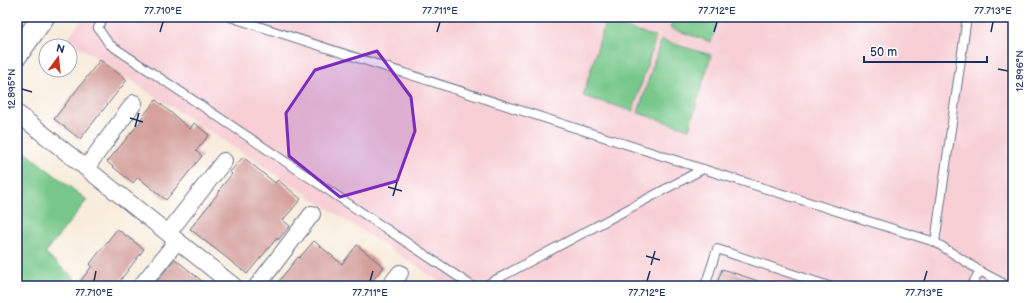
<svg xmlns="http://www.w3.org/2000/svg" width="1030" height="303" viewBox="0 0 1030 303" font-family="'Balsamiq Sans',sans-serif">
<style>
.built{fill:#f7cfd5}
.green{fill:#77c88a;stroke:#497c74}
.building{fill:#d49f9b}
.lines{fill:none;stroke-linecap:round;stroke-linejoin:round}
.lane-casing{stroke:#68718a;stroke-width:10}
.street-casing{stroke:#68718a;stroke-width:18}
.secondary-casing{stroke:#68718a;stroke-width:24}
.lane{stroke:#fff;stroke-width:8}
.street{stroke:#fff;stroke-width:16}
.secondary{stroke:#fff;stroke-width:22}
.marked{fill:#7b2cbf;fill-opacity:0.2;stroke:#7b2cbf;stroke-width:3;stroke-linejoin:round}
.ticks{fill:none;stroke:#1b2f5e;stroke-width:1.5}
.neatline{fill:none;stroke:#1b2f5e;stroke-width:1.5}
.ticks-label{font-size:10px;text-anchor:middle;fill:#1b2f5e}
</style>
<rect width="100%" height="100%" fill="#fff"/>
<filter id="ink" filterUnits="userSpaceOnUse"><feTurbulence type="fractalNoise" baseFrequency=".025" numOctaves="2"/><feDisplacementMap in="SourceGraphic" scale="8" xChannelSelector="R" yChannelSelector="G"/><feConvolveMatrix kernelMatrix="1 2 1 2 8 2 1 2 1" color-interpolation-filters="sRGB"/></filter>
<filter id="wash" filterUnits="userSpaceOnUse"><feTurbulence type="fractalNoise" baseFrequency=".012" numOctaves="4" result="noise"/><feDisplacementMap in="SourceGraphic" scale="16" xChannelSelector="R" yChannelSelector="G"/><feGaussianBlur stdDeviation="0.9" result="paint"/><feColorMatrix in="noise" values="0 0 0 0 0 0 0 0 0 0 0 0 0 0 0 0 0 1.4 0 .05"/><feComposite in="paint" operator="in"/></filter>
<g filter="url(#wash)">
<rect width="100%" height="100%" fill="#f8ecdb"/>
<!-- built -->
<polygon class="built" points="84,17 1013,17 1013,286 447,286 67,39"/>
<!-- green -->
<g class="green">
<polygon points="674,17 719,17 711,42 670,28"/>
<polygon points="605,22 656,37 633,111 583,96"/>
<polygon points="661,40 711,55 689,129 638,113"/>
<polygon points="17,146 87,200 45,253 75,279 70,286 17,286"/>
</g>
<g id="blocks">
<!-- building -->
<g class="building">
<polygon points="100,60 127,80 80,139 54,119"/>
<polygon points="156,100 190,129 194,123 209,135 196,151 202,156 166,200 138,177 133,183 107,162 141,121 140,120"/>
<polygon points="243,157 275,183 278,180 301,199 283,220 290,226 278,240 277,238 247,274 190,229 220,191 219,190 232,174 230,172"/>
<polygon points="117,229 144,249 116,286 77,286 92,266 90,264"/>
<polygon points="314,241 342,264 357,245 384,267 368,286 275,286 298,257 299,258"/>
<polygon points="175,259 208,286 153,286"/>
<polygon points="722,269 767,284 766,286 716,286"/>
</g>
</g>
</g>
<g filter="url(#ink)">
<use href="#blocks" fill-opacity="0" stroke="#68718a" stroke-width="1"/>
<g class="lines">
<!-- lane casing -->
<g class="lane-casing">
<g id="lane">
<polyline points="104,17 98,28 109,44 472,286"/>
<polyline points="230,17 703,169 935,242 980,271 971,286"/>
<polyline points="935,242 967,17"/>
<polyline points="980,271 1008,286"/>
<polyline points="484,286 703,169"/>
<polyline points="705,286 717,249 829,286"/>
</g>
</g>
<!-- street casing -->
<g class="street-casing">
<g id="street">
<polyline points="17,113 234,286"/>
<polyline points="86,168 134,103"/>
<polyline points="168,233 224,161"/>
<polyline points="141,286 177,241"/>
<polyline points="257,286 312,214"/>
<polyline points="390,286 400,273"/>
</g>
</g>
<!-- secondary casing -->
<g class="secondary-casing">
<polyline id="secondary" points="17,54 43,17"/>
</g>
<!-- lane -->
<use href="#lane" class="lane"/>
<!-- street -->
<use href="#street" class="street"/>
<!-- secondary -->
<use href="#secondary" class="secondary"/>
</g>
</g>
<!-- marked area -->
<path class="marked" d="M377,51L411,97L415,131L397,181L340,197L289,156L286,113L315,70Z"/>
<!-- ticks -->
<path class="ticks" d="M160,32L163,22M437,32L440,22M714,32L717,22M991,32L993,22M998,69L1008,71M22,89L32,92M130,118L143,122M135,127L139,113M388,187L402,191M393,196L397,182M646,256L660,260M651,265L655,251M94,281L96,271M370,281L373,271M647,281L650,271M924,281L927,271"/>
<!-- margin -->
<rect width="1030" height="303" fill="none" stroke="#fff" stroke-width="44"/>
<!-- north arrow -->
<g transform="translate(58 58) rotate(15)"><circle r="19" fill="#ffffff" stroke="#a4acbf"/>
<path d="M0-3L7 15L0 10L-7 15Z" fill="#c8321e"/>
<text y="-6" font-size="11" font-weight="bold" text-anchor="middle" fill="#1b2f5e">N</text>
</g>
<!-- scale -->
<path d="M864 56v6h123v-6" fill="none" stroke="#1b2f5e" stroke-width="2"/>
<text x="870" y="56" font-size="12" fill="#1b2f5e" stroke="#ffffff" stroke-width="3" paint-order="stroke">50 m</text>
<rect x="22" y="22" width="986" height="259" class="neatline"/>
<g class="ticks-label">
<text x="163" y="14">77.710°E</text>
<text x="440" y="14">77.711°E</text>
<text x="717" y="14">77.712°E</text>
<text x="993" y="14">77.713°E</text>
<text transform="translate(1019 71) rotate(-90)" y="4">12.896°N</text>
<text transform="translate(11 89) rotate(-90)" y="4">12.895°N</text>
<text x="94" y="296">77.710°E</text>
<text x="370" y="296">77.711°E</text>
<text x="647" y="296">77.712°E</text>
<text x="924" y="296">77.713°E</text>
</g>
</svg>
